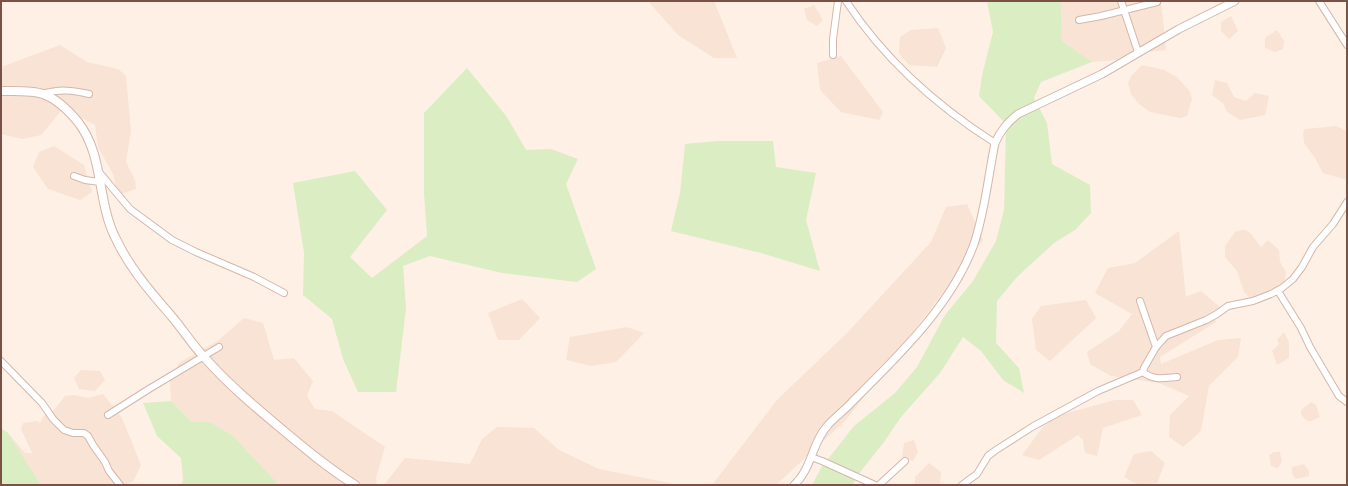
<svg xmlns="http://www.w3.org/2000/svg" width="1348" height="486" viewBox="0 0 1348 486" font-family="Montserrat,sans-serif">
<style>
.residential{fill:#f8e3d5}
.green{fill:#dbedc2}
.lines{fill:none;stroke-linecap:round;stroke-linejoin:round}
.minor-casing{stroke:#d3b7ac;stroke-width:8}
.tertiary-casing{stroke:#d3b7ac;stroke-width:9}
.secondary-casing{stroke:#d6b6a9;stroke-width:10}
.minor{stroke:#fff;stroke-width:6}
.tertiary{stroke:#fff;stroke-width:7}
.secondary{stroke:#fff;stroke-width:8}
</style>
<rect width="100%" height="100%" fill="#fef0e5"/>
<!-- residential -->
<g class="residential">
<polygon points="648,1 714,1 737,58 714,58 678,35"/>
<polygon points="1061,1 1161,1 1166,50 1139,53 1129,59 1092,62 1062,41"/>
<polygon points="814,5 823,20 817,26 807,20 804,9"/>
<polygon points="1231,16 1238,31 1229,39 1221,31 1221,22"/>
<polygon points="938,28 946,48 937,67 909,65 899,53 900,37 911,30"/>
<polygon points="1277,30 1284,41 1283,49 1275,52 1265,48 1265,38"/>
<polygon points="60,45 87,62 118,69 126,76 131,131 126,162 135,180 136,189 118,195 113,174 98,147 95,125 67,110 61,111 41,135 22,139 1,134 1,67"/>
<polygon points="841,56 883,112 879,120 841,112 820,90 817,63"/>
<polygon points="1142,65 1164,70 1177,77 1190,92 1192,99 1187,116 1180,118 1150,112 1138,103 1131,94 1128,83 1131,76"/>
<polygon points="1215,80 1227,83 1234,97 1246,101 1255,93 1269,96 1265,115 1240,120 1227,112 1223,103 1212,95"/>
<polygon points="1336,126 1347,131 1347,180 1323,173 1315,158 1304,143 1303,133 1305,129"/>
<polygon points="54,146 84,165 92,192 80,200 48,189 33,167 39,152"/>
<polygon points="967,204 983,240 846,420 776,485 712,485 777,400 848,332 931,242 946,207"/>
<polygon points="1241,230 1246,230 1251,234 1261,247 1268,240 1279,250 1280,262 1286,272 1284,292 1263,293 1250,298 1244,292 1237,271 1225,257 1225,246 1235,232"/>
<polygon points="1179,231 1186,297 1201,291 1223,310 1216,314 1216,322 1160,357 1161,364 1218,340 1241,338 1238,357 1209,386 1201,431 1183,447 1169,437 1170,415 1189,396 1159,383 1111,376 1090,364 1087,352 1119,331 1132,314 1095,293 1108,268 1135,263"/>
<polygon points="522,299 540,318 519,340 498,340 488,313"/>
<polygon points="1086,300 1096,318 1050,361 1036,350 1032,319 1041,306"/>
<polygon points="244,318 263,323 274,360 294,358 313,381 307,396 315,409 332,411 385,447 376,478 377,485 279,485 233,436 210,422 192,422 171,401 170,381 179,363 219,340"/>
<polygon points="627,327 644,333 616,362 591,366 566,360 570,337"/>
<polygon points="1284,332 1289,342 1289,358 1277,365 1272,351 1279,344 1277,340"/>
<polygon points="81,370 100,371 105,380 95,391 79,389 74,378"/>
<polygon points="103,394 122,418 141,465 134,480 126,485 41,485 8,433 25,453 32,453 21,429 23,423 37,421 40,423 46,413 54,410 65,396 74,395 88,398"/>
<polygon points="1115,400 1133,400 1142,415 1103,428 1097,456 1085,453 1083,440 1078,435 1039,460 1022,455 1043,427 1056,416"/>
<polygon points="1311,402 1316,405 1320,417 1311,421 1307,421 1301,415 1301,410"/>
<polygon points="497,427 534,428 559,450 599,469 680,485 384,485 405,458 470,464 482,439"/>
<polygon points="914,440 918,452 913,461 902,457 904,443"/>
<polygon points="1151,451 1165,463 1157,483 1139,485 1124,477 1134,454"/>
<polygon points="1274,452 1280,452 1282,461 1278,468 1271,466 1269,455"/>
<polygon points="929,463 941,472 940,485 915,485 915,477"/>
<polygon points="1304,464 1309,471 1309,476 1296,479 1292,474 1292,467"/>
</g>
<!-- green -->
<g class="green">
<polygon points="987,1 1061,1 1062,41 1092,62 1041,82 1034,98 1047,123 1052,164 1090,185 1091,213 1075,230 1054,243 1017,277 997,301 996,343 1019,368 1024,393 1003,380 981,351 963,337 940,373 901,417 884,442 857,476 853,485 812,485 821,468 854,426 895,393 917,367 945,315 973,281 996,241 1004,210 1006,124 979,96 982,75 993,32"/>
<polygon points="467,68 507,117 526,150 551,149 578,159 566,184 596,269 577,282 502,273 430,256 403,266 406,308 396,392 358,392 343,359 332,319 303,295 304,253 293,183 355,171 387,210 350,257 372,278 427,236 424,194 424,113"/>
<polygon points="717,141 773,141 776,167 816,173 806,220 820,271 761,253 671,231 680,193 685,144"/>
<polygon points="171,401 192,422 210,422 233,436 279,485 181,485 183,479 181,458 157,436 143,403"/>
<polygon points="1,428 8,433 41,485 1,485"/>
</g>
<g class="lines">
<!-- minor casing -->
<g class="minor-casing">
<g id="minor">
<path d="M846,1C884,59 937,106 995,143"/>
<polyline points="1121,1 1138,52"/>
<polyline points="1319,1 1347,45"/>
<polyline points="1079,20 1101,16 1157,2"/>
<polyline points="833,55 833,39 838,1"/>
<path d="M42,94C59,89 72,90 89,94"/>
<polyline points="99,172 130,209 172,240 196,252 254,277 284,293"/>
<polyline points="74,176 85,180 100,182"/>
<polyline points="1278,291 1301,328 1310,347 1339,396 1347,402"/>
<polyline points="1140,301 1156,347"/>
<polyline points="1,361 42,403 53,419 64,430 73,433 84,433 88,436 93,445 105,462 109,471 120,485"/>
<path d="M1143,372C1154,381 1164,378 1177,377"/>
<polyline points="108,415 149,389 219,347"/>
<polyline points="811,457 822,461 875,485"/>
<polyline points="879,485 905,461"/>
<polyline points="962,485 977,474 988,456 996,450 1032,427 1098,391 1143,372 1144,368 1156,347 1166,336 1206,320 1217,314 1228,306 1253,301 1271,294 1282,288 1293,279 1302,267 1313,247 1333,224 1347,202"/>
</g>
</g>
<!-- tertiary casing -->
<g class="tertiary-casing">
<path id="tertiary" d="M794,485C812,469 812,442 828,425C835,417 845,410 852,402C897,357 952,305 974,244C985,212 988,177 995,143C1001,130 1007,123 1018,114L1102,74L1179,29L1235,1"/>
</g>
<!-- secondary casing -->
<g class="secondary-casing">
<path id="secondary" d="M1,91C13,91 32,90 43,94C57,99 69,111 78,122C104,155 97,201 115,237C130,269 150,291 173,318C184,331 193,346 205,358C227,383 253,405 278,426C303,447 328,468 355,485"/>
</g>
<!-- minor -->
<use href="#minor" class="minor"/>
<!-- tertiary -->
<use href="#tertiary" class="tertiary"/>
<!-- secondary -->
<use href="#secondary" class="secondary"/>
</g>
<!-- border -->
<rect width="1348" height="486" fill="none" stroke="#795147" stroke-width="4"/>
</svg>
